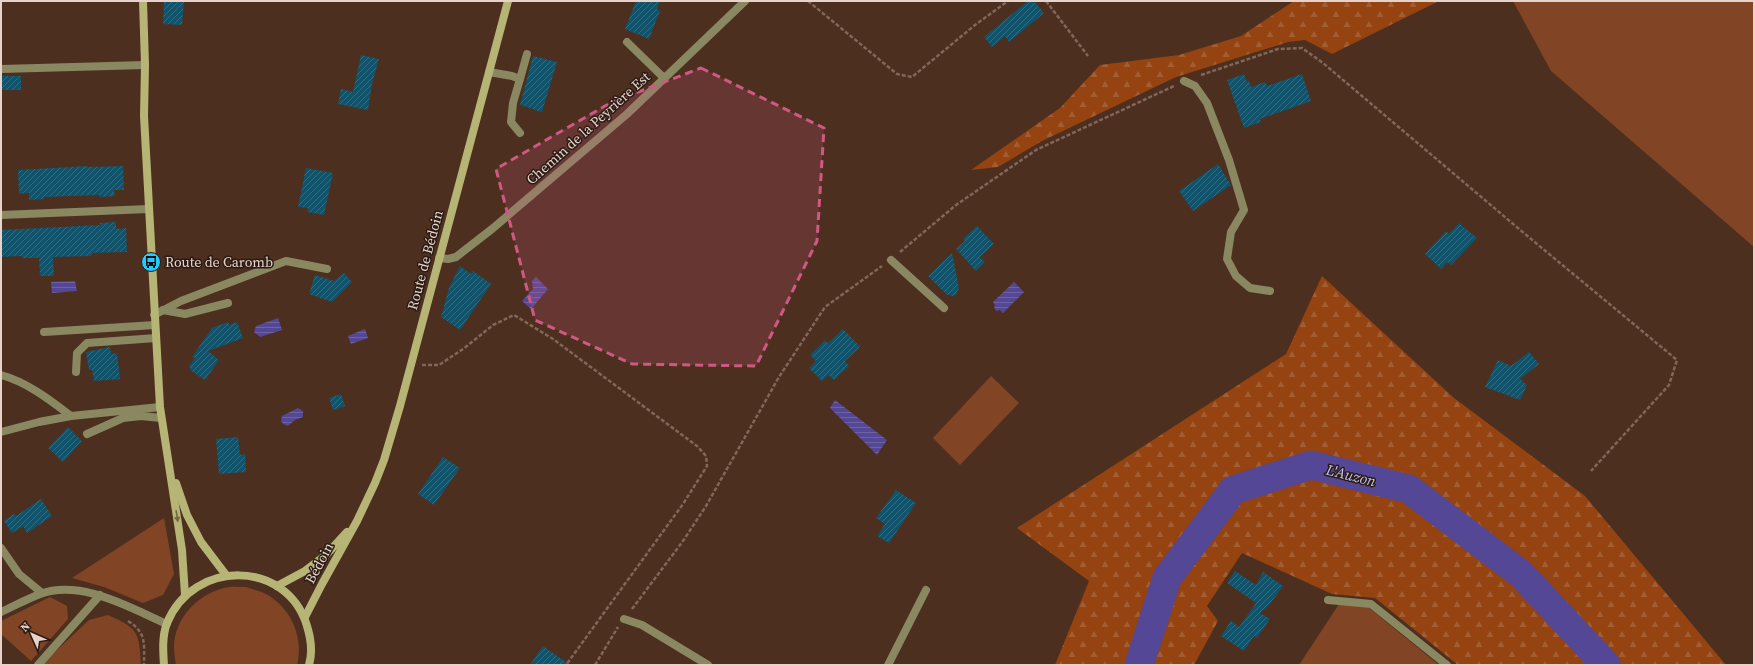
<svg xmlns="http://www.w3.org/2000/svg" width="1755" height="666" viewBox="0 0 1755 666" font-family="'Source Serif 4',serif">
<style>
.grass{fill:#814424}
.forest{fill:url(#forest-firs)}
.water{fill:url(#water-rules)}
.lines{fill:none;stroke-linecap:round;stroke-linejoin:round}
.river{stroke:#544896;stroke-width:29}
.building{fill:url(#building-hatch)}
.path{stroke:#816659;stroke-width:2.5;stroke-dasharray:4 2;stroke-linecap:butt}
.service{stroke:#898861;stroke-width:8}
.minor{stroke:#898861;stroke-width:8}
.secondary{stroke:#b6b576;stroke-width:8}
.oneway{fill:#706845}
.marked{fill:#cf5982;fill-opacity:0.2;stroke:#cf5982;stroke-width:3;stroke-dasharray:8 5;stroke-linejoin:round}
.labels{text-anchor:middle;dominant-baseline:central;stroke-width:3;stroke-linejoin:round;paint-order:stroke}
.street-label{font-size:14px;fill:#e7d3ca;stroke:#291b14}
.poi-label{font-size:14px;fill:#e7d3ca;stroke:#291b14;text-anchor:start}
.water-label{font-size:15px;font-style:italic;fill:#c7c4f1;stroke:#291b14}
</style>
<defs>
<pattern id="forest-firs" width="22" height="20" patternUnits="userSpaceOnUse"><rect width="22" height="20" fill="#944311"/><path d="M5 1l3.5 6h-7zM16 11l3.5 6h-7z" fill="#a35d32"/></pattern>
<pattern id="water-rules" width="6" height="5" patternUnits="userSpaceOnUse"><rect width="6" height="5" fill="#544896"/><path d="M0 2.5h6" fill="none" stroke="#6d62a3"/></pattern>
<pattern id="building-hatch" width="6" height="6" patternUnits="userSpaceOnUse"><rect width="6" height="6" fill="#10536b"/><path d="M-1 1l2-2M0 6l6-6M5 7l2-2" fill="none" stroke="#336b7f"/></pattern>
</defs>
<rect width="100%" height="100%" fill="#4d2f1f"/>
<!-- grass -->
<g class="grass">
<polygon points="1513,1 1754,1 1754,247 1551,71"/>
<polygon points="991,376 1019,403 960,465 933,438"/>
<polygon points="164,518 174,574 163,595 143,603 104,587 72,578"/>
<path d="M246,587C252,589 260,591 266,594C291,608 304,637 297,665H176C175,659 174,652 174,646C175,618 197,595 224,588C231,586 239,587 246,587Z"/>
<polygon points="50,597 67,606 68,619 31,661 1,634 1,621"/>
<polygon points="1339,604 1368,607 1439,665 1299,665"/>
<path d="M108,615C139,629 139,632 141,665H41L89,620Z"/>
</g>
<!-- forest -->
<g class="forest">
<polygon points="1294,1 1439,1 1332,54 1305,40 1288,42 1176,77 1042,141 998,167 971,170 1060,108 1100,65 1179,55 1241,36"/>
<polygon points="1322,276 1454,398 1585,496 1726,665 1458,665 1375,598 1332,594 1242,553 1207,606 1218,621 1194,665 1055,665 1089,581 1017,528 1286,354"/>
</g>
<!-- water -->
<g class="water">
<polygon points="536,277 548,289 531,309 522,301 533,289 532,281"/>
<polygon points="75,281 77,291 52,293 51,282"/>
<polygon points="1014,282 1024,292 1003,313 1000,310 996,311 994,307 995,305 993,302"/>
<polygon points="278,318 282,330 260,337 254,332 256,326"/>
<polygon points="365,329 368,338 351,344 348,336"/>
<polygon points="835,400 887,440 877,455 830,408"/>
<polygon points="298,408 303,411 303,417 295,420 288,426 283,424 281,421 282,416"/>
</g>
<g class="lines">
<!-- river -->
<polyline class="river" points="1139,665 1167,578 1233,490 1311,465 1409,489 1521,574 1606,665"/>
</g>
<!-- building -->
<g class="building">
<polygon points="164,1 184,1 182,25 163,24"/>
<polygon points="636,1 660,1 657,9 660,11 649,39 625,29"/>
<polygon points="1028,1 1034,1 1044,13 1009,42 1005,36 992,47 984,37"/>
<polygon points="361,55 379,59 372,84 368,110 338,104 341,89 353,92"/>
<polygon points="533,56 557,62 542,112 520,105"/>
<polygon points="1244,74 1247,82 1249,81 1251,87 1265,82 1267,86 1302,74 1311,101 1260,119 1261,122 1244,128 1227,80"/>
<rect x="1" y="76" width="20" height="14"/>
<polygon points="1218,164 1231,185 1193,211 1179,191"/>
<polygon points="88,166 88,167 123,166 124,190 114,190 115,196 99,197 99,195 44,197 44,199 29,200 29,193 19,194 18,170"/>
<polygon points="306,168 333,173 324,215 307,212 308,208 298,207"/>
<polygon points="116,222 116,229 126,228 127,252 92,253 92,256 53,257 54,276 40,276 39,258 22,258 22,256 1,257 1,230 100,225 100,223"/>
<polygon points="1459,223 1477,238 1451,265 1447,262 1441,269 1425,254 1446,231 1449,234"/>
<polygon points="977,226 994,244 980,257 985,262 976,271 956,249 965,241 963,239"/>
<polygon points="952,253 959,288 956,295 951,296 946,294 928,276"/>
<polygon points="460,266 471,274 473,271 491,284 460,330 441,317 449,288"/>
<polygon points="344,273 352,282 332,302 309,294 315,275 334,281"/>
<polygon points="228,322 229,325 237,322 243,338 208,351 219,360 205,380 190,370 190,365 195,358 192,357 212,328"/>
<polygon points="843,329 860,347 845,361 849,366 834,380 828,375 822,381 809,368 816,361 810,355 825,340 828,343"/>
<polygon points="110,347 111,354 117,353 120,379 94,381 92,370 89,370 86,352"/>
<polygon points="1529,352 1539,364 1520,379 1527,385 1520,400 1485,387 1498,360 1511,366"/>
<polygon points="341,394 345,406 333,410 329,398"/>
<polygon points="68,427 82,441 63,462 48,448"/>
<polygon points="238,437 240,455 245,454 246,472 219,474 216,439"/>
<polygon points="443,457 460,468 434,505 418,494"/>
<polygon points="896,490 916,503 889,543 877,536 885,524 876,518"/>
<polygon points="41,499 52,516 27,533 23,526 12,533 4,521 14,514 16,516"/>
<polygon points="1235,571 1256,585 1263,572 1283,586 1270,604 1260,613 1270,619 1257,638 1254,636 1244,651 1221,636 1231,621 1239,627 1256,603 1227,583"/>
<polygon points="543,646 570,665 530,665"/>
</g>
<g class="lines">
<!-- path -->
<g class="path">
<polyline points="808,1 897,74 912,77 975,25 1008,1"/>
<polyline points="1046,1 1088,56"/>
<polyline points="1201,75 1278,49 1302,48 1323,63 1525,234 1677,360 1669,385 1591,471"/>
<polyline points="900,252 956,205 1036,150 1174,86"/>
<polyline points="422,365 439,365 463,349 493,325 514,315 553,339 697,446 706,456 707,466 683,504 566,665"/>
<polyline points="632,609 683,541 706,506 779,377 825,307 882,266"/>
<path d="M128,621C147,633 144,644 144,665"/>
<polyline points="595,665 618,627"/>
</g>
<!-- service -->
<g class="service">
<polyline points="627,42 664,78"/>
<polyline points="1,69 145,65"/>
<polyline points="489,72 512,76 520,79 513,103 511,122 520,133"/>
<polyline points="520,79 527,54"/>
<polyline points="1184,81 1195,86 1207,103 1229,160 1244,210 1231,232 1227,259 1236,276 1250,288 1270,291"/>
<polyline points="1,215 149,209"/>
<polyline points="891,260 944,308"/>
<polyline points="163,310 185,314 228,303"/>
<polyline points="154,315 181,301 286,261 327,269"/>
<polyline points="44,332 155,325"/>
<polyline points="76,372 77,353 87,343 156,338"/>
<path d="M1,375C27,382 50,400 71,416L160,407"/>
<polyline points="1,432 39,422 71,416"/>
<polyline points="87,434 123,418 141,416 161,418"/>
<polyline points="1,548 19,574 42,593"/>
<polyline points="624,619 642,625 708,665"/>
<polyline points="38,665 100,595"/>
<polyline points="888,665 926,590"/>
</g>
<!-- minor -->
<g class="minor">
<polyline points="439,258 448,259 456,257 492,229 627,114 745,1"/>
<polyline points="1328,600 1371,604 1447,665"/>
<path d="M1,612C14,606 27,599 40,594C82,579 130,608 167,624"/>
</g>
<!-- secondary -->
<g class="secondary">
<polyline points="143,1 145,65 144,116 160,407 182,550 185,595"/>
<polyline points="176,483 187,515 201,542 226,575"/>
<polyline points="277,586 305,571 326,555 347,532"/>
<polyline points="305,617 322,584 357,521 375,483 384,460 400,406 508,1"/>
<path d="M164,665C163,651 162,636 167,623C193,559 287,559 307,626C311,639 313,652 309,665"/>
</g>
</g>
<!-- one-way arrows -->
<defs><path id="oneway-solid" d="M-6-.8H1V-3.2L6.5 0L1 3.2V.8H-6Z"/></defs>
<use class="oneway" href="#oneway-solid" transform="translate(177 516) rotate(81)"/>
<!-- marked area -->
<path class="marked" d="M701,68L824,128L817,241L756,366L632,364L535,320L496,169L612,102Z"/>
<!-- icons -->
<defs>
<g id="bus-disc" transform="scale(1)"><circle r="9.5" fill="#26c9fe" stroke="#291b14"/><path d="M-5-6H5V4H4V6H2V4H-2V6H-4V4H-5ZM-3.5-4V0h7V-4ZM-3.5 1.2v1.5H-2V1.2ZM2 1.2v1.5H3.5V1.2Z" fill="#111"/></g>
</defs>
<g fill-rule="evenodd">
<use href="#bus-disc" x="151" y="262"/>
</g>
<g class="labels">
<!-- street labels -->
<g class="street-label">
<text transform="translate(588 128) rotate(-42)">Chemin de la Peyrière Est</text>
<text transform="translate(425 260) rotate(-75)">Route de Bédoin</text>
<text transform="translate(319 563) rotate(-62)">Bédoin</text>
</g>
<!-- poi labels -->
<g class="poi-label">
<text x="165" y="262">Route de Caromb</text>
</g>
<!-- water labels -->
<g class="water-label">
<text transform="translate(1351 475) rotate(14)">L'Auzon</text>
</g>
</g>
<!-- border -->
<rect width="1755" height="666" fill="none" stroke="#e7d3ca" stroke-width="4"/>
<!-- north arrow -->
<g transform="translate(32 634) rotate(315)" stroke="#291b14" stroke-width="3" paint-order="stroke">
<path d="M0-3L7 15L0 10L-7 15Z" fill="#e7d3ca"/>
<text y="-6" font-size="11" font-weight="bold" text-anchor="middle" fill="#e7d3ca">N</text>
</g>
</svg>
